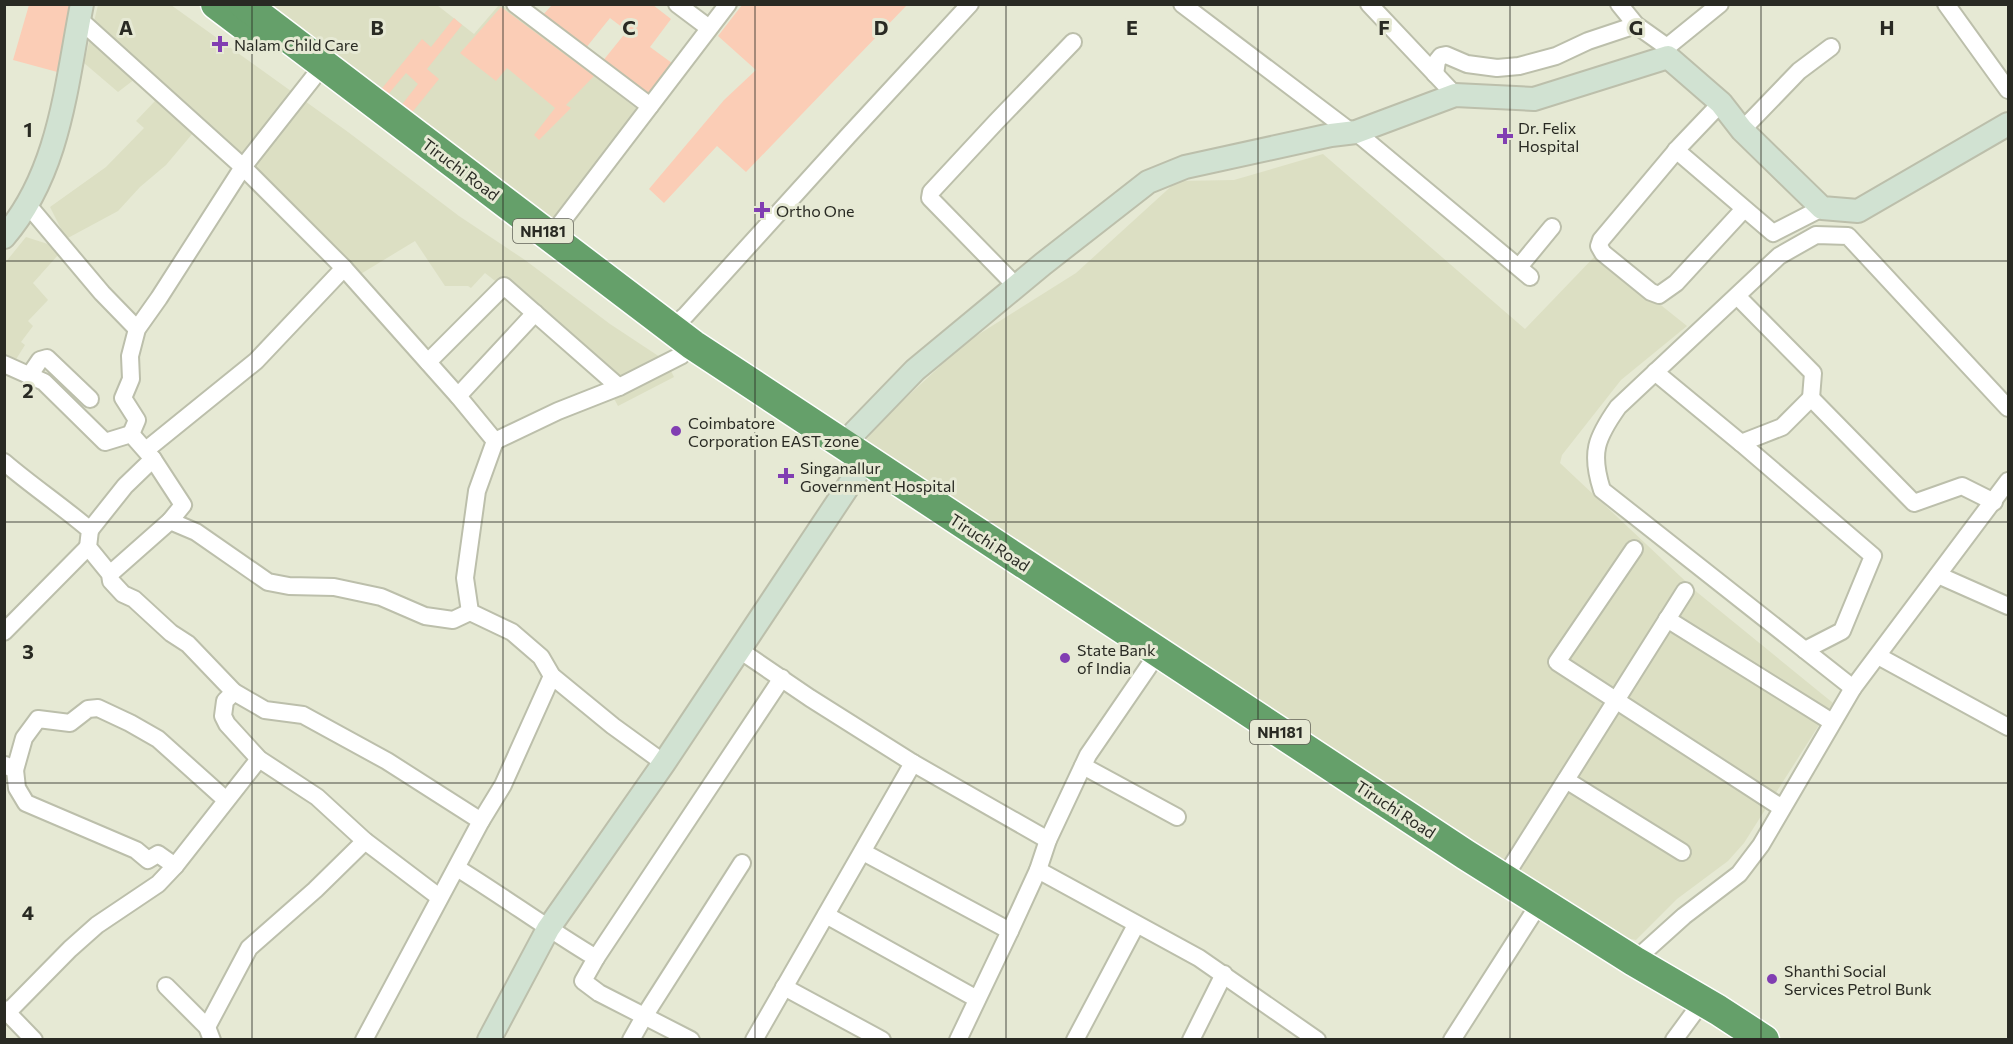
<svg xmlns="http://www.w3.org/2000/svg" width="2013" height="1044" viewBox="0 0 2013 1044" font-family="Commissioner,sans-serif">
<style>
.built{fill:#dcdfc3}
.green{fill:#fbcdb6}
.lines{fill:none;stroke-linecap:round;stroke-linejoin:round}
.street-casing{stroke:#bcbfab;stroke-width:20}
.secondary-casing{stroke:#bcbfab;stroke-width:26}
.highway-casing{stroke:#fff;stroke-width:33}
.street{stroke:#fff;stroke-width:16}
.secondary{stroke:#d1e2d2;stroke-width:22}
.highway{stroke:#65a06a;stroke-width:30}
.grid{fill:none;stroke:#292a23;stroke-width:1.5;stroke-opacity:0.55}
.poi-dot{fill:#813eb2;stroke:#e6e9d4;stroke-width:2}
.labels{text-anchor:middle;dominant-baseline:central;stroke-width:6;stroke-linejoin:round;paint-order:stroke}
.shield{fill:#e6e9d4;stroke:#626358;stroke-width:1.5}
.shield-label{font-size:15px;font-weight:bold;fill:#292a23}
.poi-label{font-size:16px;fill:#292a23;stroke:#e6e9d4;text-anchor:start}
.street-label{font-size:16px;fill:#292a23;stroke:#e6e9d4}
.grid-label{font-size:20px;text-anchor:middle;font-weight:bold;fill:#292a23;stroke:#e6e9d4;stroke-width:6;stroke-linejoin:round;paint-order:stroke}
</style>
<rect width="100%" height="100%" fill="#e6e9d4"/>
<!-- built -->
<g class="built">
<polygon points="98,5 171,5 348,132 459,216 525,260 610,324 666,361 674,377 618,406 605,382 504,288 485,273 471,288 468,286 445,286 415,241 359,275 193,133 166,165 140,187 118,211 66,239 50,207 106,167 144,128 136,121 155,101 135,79 118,92 84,63"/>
<polygon points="265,5 437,5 474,34 499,5 502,5 641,112 554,225"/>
<polygon points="1323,154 1525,329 1597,254 1687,326 1621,380 1562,455 1560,463 1698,593 1833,703 1744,843 1728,861 1677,899 1636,940 1621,937 1515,872 1223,676 868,446 867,439 878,424 965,343 1076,273 1177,181 1234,180"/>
<polygon points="26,237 54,246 62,258 58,255 33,283 48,300 28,321 33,326 21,342 25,345 13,364 5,359 5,263"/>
</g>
<!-- green -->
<g class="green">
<polygon points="29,5 71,5 69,14 72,16 61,73 13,60"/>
<polygon points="552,5 653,5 671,19 650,47 676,66 649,99 602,62 627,31 610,18 585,49 542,16"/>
<polygon points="742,5 907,5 746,172 717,146 664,203 649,189 724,100 756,70 718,36"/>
<polygon points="501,7 594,76 566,105 571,108 539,140 534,135 555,108 507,68 496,81 460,53"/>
<polygon points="454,18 462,25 427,69 439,79 410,115 400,107 418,84 406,73 386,97 379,92 422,39 431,47"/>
</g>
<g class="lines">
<!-- street casing -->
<g class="street-casing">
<g id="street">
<polyline points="515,4 650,106"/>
<polyline points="677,4 709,28"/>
<polyline points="1182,4 1351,132"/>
<polyline points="1369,4 1455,95"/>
<polyline points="1619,4 1636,25 1667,47 1720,4"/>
<polyline points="1946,4 2008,90"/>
<polyline points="79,19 243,167 344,268 458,396 495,441 477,491 465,578 470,612 512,632 541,657 552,676 613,726 664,763"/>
<polyline points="1435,74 1437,61 1441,56 1446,55 1467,64 1497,68 1519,66 1556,56 1588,41 1636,25"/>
<polyline points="1721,103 1680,146 1601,240 1599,246 1603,253 1651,292 1659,295 1676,283 1744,209"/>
<polyline points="1742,130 1799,71 1831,47"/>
<polyline points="1356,132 1530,277"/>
<polyline points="1676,150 1773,233 1822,208"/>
<polyline points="27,204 102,293 137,329"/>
<polyline points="551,236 728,4"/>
<polyline points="1519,267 1552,227"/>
<polyline points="1016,286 930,198 931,192 996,122 1073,42"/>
<polyline points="1737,296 1813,373 1811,398"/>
<polyline points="671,328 686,315 848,136 970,4"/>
<polyline points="428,362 504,286 619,387"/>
<polyline points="4,364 44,382 105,442 131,434 153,459 183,505 170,521"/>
<polyline points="1655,372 1741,443"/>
<polyline points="29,376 40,360 47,358 90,399"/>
<polyline points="458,396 535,313"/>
<polyline points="131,434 137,420 123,398 131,379 130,356 137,329 159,298 243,167 313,78"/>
<polyline points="495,441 558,411 619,387 682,355"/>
<polyline points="146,450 256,361 344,268"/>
<path d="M4,462C32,486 62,506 90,530L88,547L110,574L111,581L123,594L134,599L171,633L188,644L234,692L265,710L303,715L387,761L481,821"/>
<polyline points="90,530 125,486 153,459"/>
<polyline points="1634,549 1557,662 1782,808"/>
<polyline points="110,574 170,521 196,532 268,582 289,586 334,587 381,597 425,616 453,620 470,612"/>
<polyline points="1938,575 2008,606"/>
<polyline points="1667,619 1832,722"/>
<polyline points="4,632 88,547"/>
<polyline points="738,649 810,698 913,763 1048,840"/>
<polyline points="1805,650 1842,631 1873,556 1741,443 1782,427 1811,398 1914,503 1962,486 1994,502"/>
<polyline points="1878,656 2008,727"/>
<path d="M1853,688L1602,490C1590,453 1596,438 1618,407L1779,256L1816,235L1848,236L2008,408"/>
<polyline points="234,692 225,701 223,716 227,724 259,759 317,797 365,841 439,897"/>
<polyline points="5,765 15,770 17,788 26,803 136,850 148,860 158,854 175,866"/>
<polyline points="1083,766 1177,817"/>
<polyline points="15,770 24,738 38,719 70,723 88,709 98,708 130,723 158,739 226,800"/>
<polyline points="1566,780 1682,852"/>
<polyline points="863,852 1010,931"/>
<path d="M457,868C504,897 549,930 596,958L583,981L599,993L691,1040"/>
<polyline points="1038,870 1199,958 1317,1040"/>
<polyline points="1504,878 1685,591"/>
<polyline points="826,915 977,999"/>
<polyline points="596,958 782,678"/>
<polyline points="1634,961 1684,916 1739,874 1761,845 1853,688 2008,481"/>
<polyline points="166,986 207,1027 212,1040"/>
<polyline points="784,987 882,1040"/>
<polyline points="4,1009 34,1040"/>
<polyline points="8,1012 70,949 97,925 158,884 175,866 259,759"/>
<polyline points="207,1027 249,948 315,890 365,841"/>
<polyline points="364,1040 481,821 503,785 552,676"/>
<polyline points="631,1040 645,1015 742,863"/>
<polyline points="754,1040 913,763"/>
<polyline points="958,1040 1010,931 1038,870 1048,840 1088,755 1149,666"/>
<polyline points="1075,1040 1136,925"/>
<polyline points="1191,1040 1224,974"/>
<polyline points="1452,1040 1532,915"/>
<polyline points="1674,1040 1693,1014"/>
</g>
</g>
<!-- secondary casing -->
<g class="secondary-casing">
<g id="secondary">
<path d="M4,237C60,172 66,85 82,4"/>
<polyline points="848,448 855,432 915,370 1043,264 1148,182 1185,167 1331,135 1356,132 1455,95 1534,99 1668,57 1721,103 1742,130 1822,208 1858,211 2008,124"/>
<polyline points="489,1040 548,929 664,763 857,473"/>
</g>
</g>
<!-- highway casing -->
<g class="highway-casing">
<g id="highway">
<polyline points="216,4 257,35"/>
<polyline points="244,4 693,345 1466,855 1634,961 1718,1010 1764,1040"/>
</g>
</g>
<!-- street -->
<use href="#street" class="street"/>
<!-- secondary -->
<use href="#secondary" class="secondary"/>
<!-- highway -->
<use href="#highway" class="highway"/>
</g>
<!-- grid -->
<path class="grid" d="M252,4V1040M503,4V1040M755,4V1040M1006,4V1040M1258,4V1040M1510,4V1040M1761,4V1040M4,261H2008M4,522H2008M4,783H2008"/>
<!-- markers -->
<g class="poi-dot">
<path d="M217 35h6v6h6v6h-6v6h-6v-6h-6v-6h6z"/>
<path d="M1502 127h6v6h6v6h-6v6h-6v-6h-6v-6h6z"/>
<path d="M759 201h6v6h6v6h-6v6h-6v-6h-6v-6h6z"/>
<circle cx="676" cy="431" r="6"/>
<path d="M783 467h6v6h6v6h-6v6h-6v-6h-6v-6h6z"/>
<circle cx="1065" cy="658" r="6"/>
<circle cx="1772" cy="979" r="6"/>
</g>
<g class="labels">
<!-- shield labels -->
<g class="shield">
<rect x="513" y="219" width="60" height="24" rx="4.5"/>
<rect x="1250" y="720" width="60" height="24" rx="4.5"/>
</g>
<g class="shield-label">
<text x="543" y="231">NH181</text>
<text x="1280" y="732">NH181</text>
</g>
<!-- poi labels -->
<g class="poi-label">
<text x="234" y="44">Nalam Child Care</text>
<text x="1518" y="127">Dr. Felix<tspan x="1518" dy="18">Hospital</tspan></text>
<text x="776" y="210">Ortho One</text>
<text x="688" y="422">Coimbatore<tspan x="688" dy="18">Corporation EAST zone</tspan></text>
<text x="800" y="467">Singanallur<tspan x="800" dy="18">Government Hospital</tspan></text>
<text x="1077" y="649">State Bank<tspan x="1077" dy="18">of India</tspan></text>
<text x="1784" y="970">Shanthi Social<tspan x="1784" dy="18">Services Petrol Bunk</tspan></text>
</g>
<!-- street labels -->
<g class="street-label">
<text transform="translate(461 169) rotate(37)">Tiruchi Road</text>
<text transform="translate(990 542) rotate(33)">Tiruchi Road</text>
<text transform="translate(1396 809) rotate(33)">Tiruchi Road</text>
</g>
</g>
<g class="grid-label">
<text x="126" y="35">A</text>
<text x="377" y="35">B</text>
<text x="629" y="35">C</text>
<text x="881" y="35">D</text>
<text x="1132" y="35">E</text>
<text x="1384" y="35">F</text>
<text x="1636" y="35">G</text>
<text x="1887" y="35">H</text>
<text x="28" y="137">1</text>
<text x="28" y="398">2</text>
<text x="28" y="659">3</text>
<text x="28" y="920">4</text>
</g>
<!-- border -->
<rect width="2013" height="1044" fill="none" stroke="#292a23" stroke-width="12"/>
</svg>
